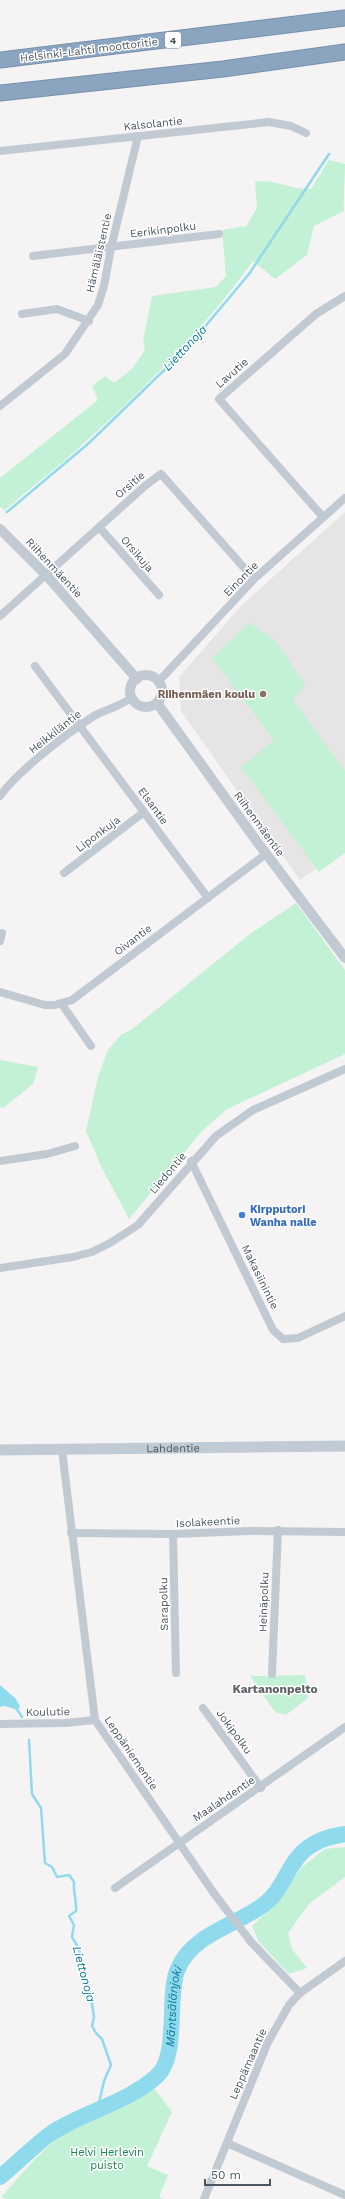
<svg xmlns="http://www.w3.org/2000/svg" width="345" height="2199" viewBox="0 0 345 2199" font-family="'Work Sans',sans-serif">
<style>
.education{fill:#e6e4e5}
.green{fill:#c3f1d5}
.water{fill:#90daee}
.lines{fill:none;stroke-linecap:round;stroke-linejoin:round}
.stream{stroke:#90daee;stroke-width:2.5}
.river{stroke:#90daee;stroke-width:16}
.motorway-casing{stroke:#7690ad;stroke-width:17}
.minor{stroke:#c1cad2;stroke-width:8}
.tertiary{stroke:#c1cad2;stroke-width:10}
.secondary{stroke:#c1cbd6;stroke-width:11}
.motorway{stroke:#8ba5c1;stroke-width:15}
.education-dot{fill:#8d6e63;stroke:#fff;stroke-width:1.5}
.shop-dot{fill:#3f7fe0;stroke:#fff;stroke-width:1.5}
.labels{text-anchor:middle;dominant-baseline:central;stroke-width:3;stroke-linejoin:round;paint-order:stroke}
.shield{fill:#fff;stroke:#808990;stroke-width:1}
.shield-label{font-size:10px;font-weight:bold;fill:#4a5661}
.street-label{font-size:11px;fill:#4a5661;stroke:#fff}
.education-label{font-size:11px;font-weight:bold;fill:#785e54;stroke:#fff;text-anchor:end}
.shop-label{font-size:11px;font-weight:bold;fill:#366cbe;stroke:#fff;text-anchor:start}
.park-label{font-size:11px;fill:#17864f;stroke:#fff}
.water-label{font-size:12px;font-style:italic;fill:#0c7c9b;stroke:#fff}
.neighbourhood-label{font-size:12px;font-weight:bold;fill:#5f6368;stroke:#fff}
</style>
<rect width="100%" height="100%" fill="#f5f3f3"/>
<!-- education -->
<polygon class="education" points="345,512 345,848 300,880 181,711 179,677 241,606"/>
<!-- green -->
<g class="green">
<path d="M329,160L345,164C345,180 343,196 344,211L314,226L307,255L275,279L253,261C202,332 138,395 73,453C51,473 27,490 5,510L0,507V478L98,400L92,386L105,376L114,383L132,369L145,350L143,341L152,296L216,287L226,276L222,230L246,226L257,208L255,182C273,178 292,190 311,189Z"/>
<polygon points="249,623 275,640 305,685 293,700 345,771 345,853 319,872 241,767 274,740 212,658"/>
<polygon points="296,903 345,970 345,1054 227,1109 203,1130 129,1219 101,1166 86,1131 98,1077 108,1050 121,1035 131,1030 250,934"/>
<polygon points="0,1060 38,1067 33,1084 3,1108 0,1107"/>
<polygon points="305,1675 308,1698 286,1715 275,1712 250,1676"/>
<polygon points="345,1847 345,1877 309,1904 288,1933 292,1949 307,1968 289,1974 259,1942 252,1926 278,1902 301,1868 325,1849"/>
<polygon points="152,2085 172,2112 147,2166 168,2175 159,2197 164,2199 7,2199 1,2197 35,2159 61,2135 128,2105"/>
</g>
<!-- water -->
<polygon class="water" points="0,1685 15,1698 20,1706 18,1710 5,1706 0,1707"/>
<g class="lines">
<!-- stream -->
<g class="stream">
<polyline points="7,512 89,443 188,347 249,274 329,154"/>
<polyline points="16,1708 22,1717"/>
<path d="M29,1740L32,1794L41,1808L45,1863L52,1867L57,1877L69,1875L74,1882C73,1893 77,1901 76,1911L69,1916L74,1925L72,1937C78,1947 83,1953 78,1963L89,1985L94,2017L92,2026L96,2033L102,2039L111,2065L104,2081L97,2111"/>
</g>
<!-- river -->
<path class="river" id="s1" d="M0,2177C18,2163 34,2145 53,2132C86,2111 127,2103 157,2076C179,2056 167,1998 177,1971C191,1933 238,1926 267,1902C283,1889 289,1862 306,1849C320,1839 328,1837 345,1834"/>
<!-- motorway casing -->
<g class="motorway-casing">
<g id="motorway">
<polyline points="0,60 345,18"/>
<polyline points="0,93 223,69 345,52"/>
</g>
</g>
<!-- minor -->
<g class="minor">
<polyline points="0,151 269,122 291,126 306,133"/>
<polyline points="33,256 219,234"/>
<polyline points="22,314 57,309 89,321"/>
<polyline points="0,406 65,354 98,305 104,286 111,248 138,136"/>
<polyline points="323,517 219,399 316,314 345,296"/>
<polyline points="99,527 159,595"/>
<polyline points="0,616 146,485 161,474 254,579"/>
<polyline points="35,666 208,898"/>
<polyline points="159,681 254,579 345,498"/>
<path d="M0,796C18,771 67,733 94,716C106,709 120,707 132,697"/>
<polyline points="64,873 144,812"/>
<polyline points="0,941 2,933"/>
<polyline points="0,992 45,1005 55,1005 72,1000 266,854"/>
<polyline points="61,1003 91,1046"/>
<polyline points="0,1161 47,1154 75,1146"/>
<polyline points="191,1161 273,1330 283,1339 298,1338 345,1316"/>
<polyline points="0,1268 73,1257 92,1252 110,1243 138,1225 216,1136 253,1110 345,1069"/>
<polyline points="62,1450 95,1720 213,1892 251,1942 300,1993"/>
<polyline points="71,1533 173,1534 250,1531 345,1532"/>
<polyline points="173,1534 176,1673"/>
<polyline points="272,1674 278,1530"/>
<polyline points="203,1708 261,1788"/>
<polyline points="0,1724 65,1723 95,1720"/>
<polyline points="115,1888 345,1727"/>
<polyline points="227,2143 345,2195"/>
<polyline points="204,2199 268,2042 289,2005 300,1993 345,1961"/>
</g>
<!-- tertiary -->
<g class="tertiary">
<polyline points="0,529 47,576 137,679"/>
<circle cx="146" cy="691" r="16"/>
<polyline points="157,703 258,843 345,958"/>
</g>
<!-- secondary -->
<path class="secondary" id="s2" d="M0,1450L345,1446"/>
<!-- motorway -->
<use href="#motorway" class="motorway"/>
</g>
<!-- markers -->
<circle class="education-dot" cx="263" cy="694" r="4"/>
<circle class="shop-dot" cx="242" cy="1215" r="4"/>
<g class="labels">
<!-- shield labels -->
<rect class="shield" x="165" y="32" width="16" height="16" rx="3"/>
<g class="shield-label">
<text x="173" y="40">4</text>
</g>
<!-- street labels -->
<g class="street-label">
<text transform="translate(89 50) rotate(-7)">Helsinki-Lahti moottoritie</text>
<text transform="translate(153 124) rotate(-6)">Kalsolantie</text>
<text transform="translate(163 230) rotate(-7)">Eerikinpolku</text>
<text transform="translate(99 253) rotate(-77)">Hämäläistentie</text>
<text transform="translate(232 373) rotate(-41)">Lavutie</text>
<text transform="translate(130 485) rotate(-40)">Orsitie</text>
<text transform="translate(137 554) rotate(49)">Orsikuja</text>
<text transform="translate(54 568) rotate(47)">Riihenmäentie</text>
<text transform="translate(241 579) rotate(-45)">Einontie</text>
<text transform="translate(55 732) rotate(-38)">Heikkiläntie</text>
<text transform="translate(153 806) rotate(54)">Elsantie</text>
<text transform="translate(259 824) rotate(54)">Riihenmäentie</text>
<text transform="translate(98 834) rotate(-37)">Liponkuja</text>
<text transform="translate(133 940) rotate(-37)">Oivantie</text>
<text transform="translate(168 1173) rotate(-50)">Liedontie</text>
<text transform="translate(260 1277) rotate(64)">Makasiinintie</text>
<text stroke="none"><textPath href="#s2" startOffset="173">Lahdentie</textPath></text>
<text transform="translate(208 1522) rotate(-3)">Isolakeentie</text>
<text transform="translate(264 1602) rotate(-88)">Heinäpolku</text>
<text transform="translate(164 1604) rotate(-91)">Sarapolku</text>
<text transform="translate(48 1712) rotate(-1)">Koulutie</text>
<text transform="translate(234 1732) rotate(54)">Jokipolku</text>
<text transform="translate(131 1753) rotate(56)">Leppäniementie</text>
<text transform="translate(224 1799) rotate(-34)">Maalahdentie</text>
<text transform="translate(248 2064) rotate(-66)">Leppämaantie</text>
</g>
<!-- education labels -->
<g class="education-label">
<text x="255" y="694">Riihenmäen koulu</text>
</g>
<!-- shop labels -->
<g class="shop-label">
<text x="250" y="1209">Kirpputori<tspan x="250" dy="13">Wanha nalle</tspan></text>
</g>
<!-- park labels -->
<g class="park-label">
<text x="107" y="2152">Helvi Herlevin<tspan x="107" dy="13">puisto</tspan></text>
</g>
<!-- water labels -->
<g class="water-label">
<text transform="translate(185 348) rotate(-47)">Liettonoja</text>
<text transform="translate(84 1974) rotate(75)">Liettonoja</text>
<text stroke="none"><textPath href="#s1" startOffset="261">Mäntsälänjoki</textPath></text>
</g>
<!-- neighbourhood labels -->
<g class="neighbourhood-label">
<text x="275" y="1689">Kartanonpelto</text>
</g>
</g>
<!-- scale -->
<path d="M205 2179v6h65v-6" fill="none" stroke="#4a5661" stroke-width="2"/>
<text x="211" y="2179" font-size="12" fill="#4a5661" stroke="#ffffff" stroke-width="3" paint-order="stroke">50 m</text>
</svg>
